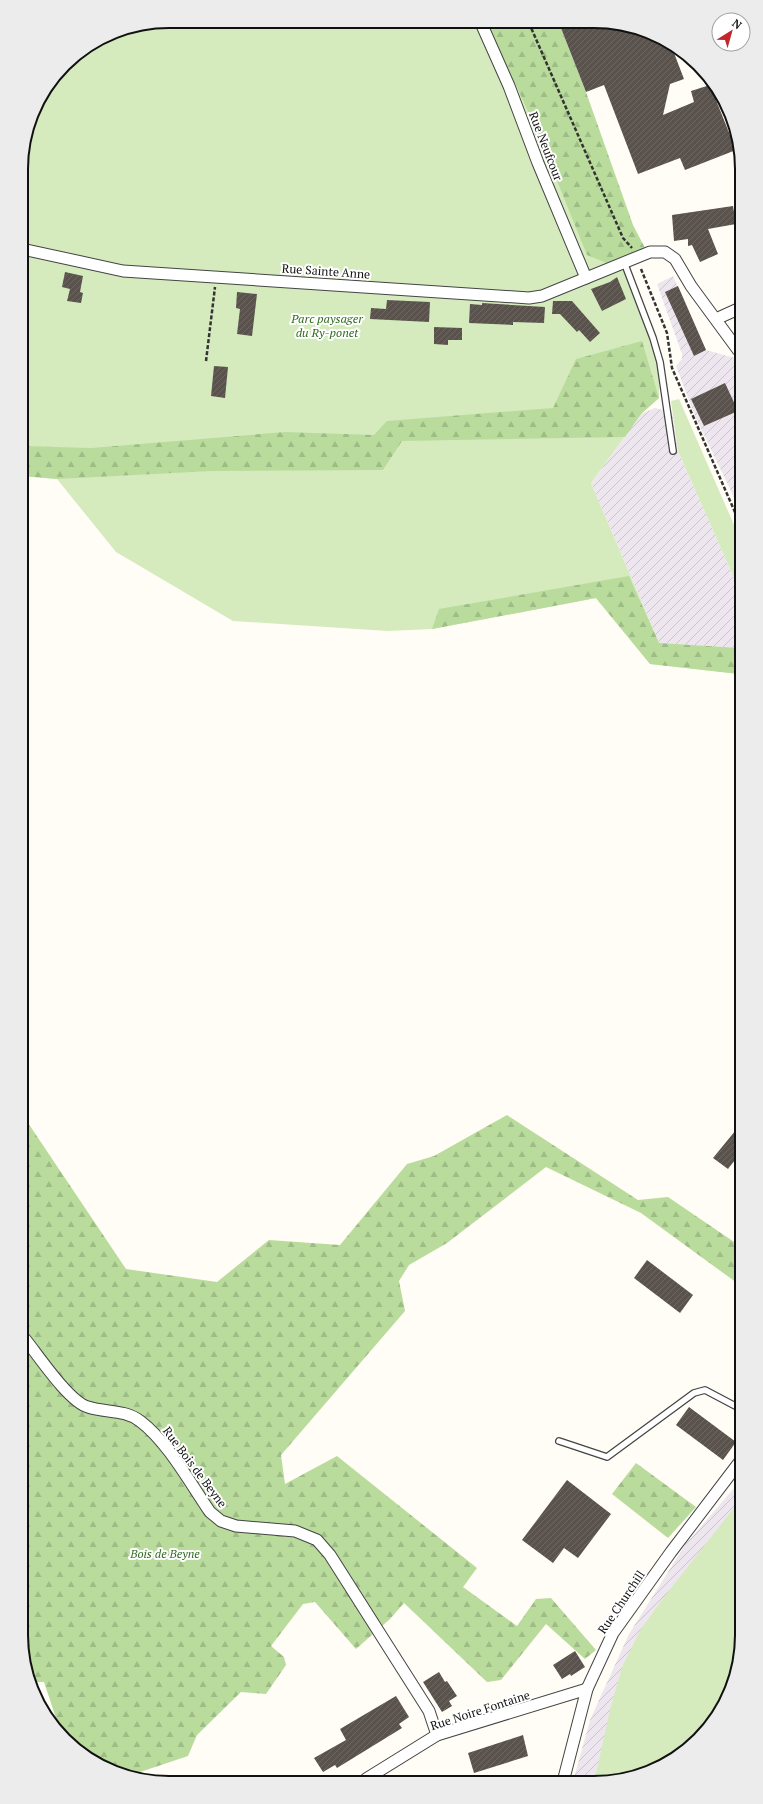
<svg xmlns="http://www.w3.org/2000/svg" width="763" height="1804" viewBox="0 0 763 1804" font-family="'PT Serif',serif">
<style>
.industrial{fill:url(#industrial-furrows)}
.grass{fill:#d5ebbd}
.forest{fill:url(#forest-firs)}
.building{fill:url(#building-hatch)}
.lines{fill:none;stroke-linecap:round;stroke-linejoin:round}
.lane-casing{stroke:#444;stroke-width:8}
.street-casing{stroke:#444;stroke-width:13}
.path{stroke:#333;stroke-width:2.5;stroke-dasharray:4 2;stroke-linecap:butt}
.lane{stroke:#fff;stroke-width:5.5}
.street{stroke:#fff;stroke-width:11}
.labels{text-anchor:middle;dominant-baseline:central;stroke-width:4;stroke-linejoin:round;paint-order:stroke}
.street-label{font-size:12px;fill:#111;stroke:#fff}
.park-label{font-size:12px;font-style:italic;fill:#2f6b1f;stroke:#fff}
.rim{fill:none;stroke:#111;stroke-width:2}
</style>
<defs>
<pattern id="industrial-furrows" width="10" height="10" patternUnits="userSpaceOnUse"><rect width="10" height="10" fill="#eee6ef"/><path d="M-1 1l2-2M0 10L10 0M9 11l2-2" fill="none" stroke="#cbc4cc"/></pattern>
<pattern id="forest-firs" width="22" height="20" patternUnits="userSpaceOnUse"><rect width="22" height="20" fill="#b9dc9c"/><path d="M5 1l3.5 6h-7zM16 11l3.5 6h-7z" fill="#9ebc85"/></pattern>
<pattern id="building-hatch" width="6" height="6" patternUnits="userSpaceOnUse"><rect width="6" height="6" fill="#5a524d"/><path d="M-1 1l2-2M0 6l6-6M5 7l2-2" fill="none" stroke="#6d6662"/></pattern>
</defs>
<rect width="100%" height="100%" fill="#fffdf5"/>
<!-- industrial -->
<g class="industrial">
<polygon points="673,276 706,350 735,358 738,361 738,506 695,416 676,366 682,359 682,354 657,284"/>
<polygon points="655,408 672,412 678,451 738,587 739,648 659,643 591,483 641,414"/>
<polygon points="741,1480 742,1644 734,1683 711,1725 676,1758 632,1778 574,1778 590,1720 629,1634 685,1545"/>
</g>
<!-- grass -->
<g class="grass">
<polygon points="169,21 532,23 636,257 625,262 660,362 659,398 641,414 591,483 659,643 739,648 739,674 650,664 596,598 432,629 388,631 233,621 116,552 57,479 22,476 21,159 36,104 71,58 113,32"/>
<polygon points="679,399 738,534 738,587 678,451 671,401"/>
<polygon points="741,1499 742,1644 734,1683 711,1725 676,1758 632,1778 595,1778 610,1710 622,1667 641,1629 664,1597"/>
</g>
<!-- forest -->
<g class="forest">
<polygon points="487,23 559,23 586,92 633,225 645,248 609,264 587,255 534,124"/>
<polygon points="642,341 659,398 641,414 625,437 402,441 383,470 212,471 57,479 22,476 22,446 91,448 285,432 374,435 387,421 553,408 576,359"/>
<polygon points="629,576 659,643 739,648 739,674 650,664 596,598 432,629 439,609"/>
<polygon points="507,1115 638,1200 668,1197 740,1246 741,1344 737,1283 641,1213 546,1167 447,1243 409,1265 399,1281 405,1311 281,1455 285,1484 337,1456 477,1568 463,1587 517,1626 536,1599 551,1598 596,1650 585,1659 546,1624 501,1680 487,1682 404,1603 390,1619 356,1649 315,1602 303,1604 271,1646 284,1657 286,1665 266,1694 241,1692 197,1735 188,1756 128,1776 104,1768 71,1746 61,1733 44,1682 30,1682 26,1673 24,1117 126,1269 217,1282 269,1240 340,1245 407,1164 434,1156"/>
<polygon points="636,1463 696,1507 668,1538 612,1494"/>
</g>
<!-- building -->
<g class="building">
<polygon points="559,23 622,24 659,36 681,51 674,53 684,79 670,84 663,115 694,102 691,91 713,84 723,97 716,100 736,150 685,170 680,158 638,174 604,85 586,92"/>
<polygon points="733,206 736,224 708,229 718,254 700,262 692,245 688,246 688,239 674,241 672,215"/>
<polygon points="65,272 83,276 80,292 83,293 81,303 67,301 70,289 62,287"/>
<polygon points="617,277 626,299 602,311 591,289 610,282"/>
<polygon points="678,286 706,350 694,356 665,292"/>
<polygon points="237,292 257,294 252,336 237,334 240,309 236,308"/>
<polygon points="387,300 430,302 429,322 370,319 371,308 386,309"/>
<polygon points="553,301 572,301 600,333 590,342 579,330 577,332 560,314 552,314"/>
<polygon points="482,303 545,307 544,323 513,322 513,325 469,323 470,304 482,305"/>
<polygon points="434,327 462,328 462,340 448,340 448,345 434,344"/>
<polygon points="214,366 228,367 225,398 211,396"/>
<polygon points="725,383 738,411 704,426 691,399"/>
<polygon points="740,1125 740,1165 735,1160 728,1169 713,1158"/>
<polygon points="647,1260 693,1295 680,1313 634,1278"/>
<polygon points="689,1407 736,1442 723,1460 676,1425"/>
<polygon points="567,1480 611,1514 578,1558 564,1548 553,1563 522,1540"/>
<polygon points="575,1651 585,1667 571,1676 570,1674 562,1679 553,1665"/>
<polygon points="439,1672 445,1682 447,1681 457,1696 449,1701 452,1706 442,1712 423,1682"/>
<polygon points="396,1696 409,1717 399,1724 402,1728 337,1768 335,1765 323,1772 314,1758 346,1740 340,1729"/>
<polygon points="523,1735 528,1756 474,1773 468,1753"/>
</g>
<g class="lines">
<!-- lane casing -->
<g class="lane-casing">
<g id="lane">
<polyline points="624,262 653,338 660,362 673,451"/>
<polyline points="559,1441 607,1457 694,1393 705,1390 741,1409"/>
</g>
</g>
<!-- street casing -->
<g class="street-casing">
<g id="street">
<polyline points="481,23 509,86 538,163 586,278"/>
<polyline points="22,249 123,271 529,298 542,296 650,252 665,252 675,259 691,286 738,350"/>
<polyline points="716,319 738,309"/>
<path d="M25,1339C38,1355 69,1402 88,1407C106,1413 124,1409 140,1421C167,1441 190,1483 210,1512L221,1521L236,1526L295,1531L317,1540L330,1555L429,1711L437,1735"/>
<polyline points="564,1778 587,1689 613,1633 671,1552 741,1460"/>
<polyline points="366,1779 437,1735 587,1689"/>
</g>
</g>
<!-- path -->
<g class="path">
<polyline points="529,23 623,238 632,248"/>
<polyline points="641,269 667,333 672,368 738,519"/>
<polyline points="206,361 215,287"/>
</g>
<!-- lane -->
<use href="#lane" class="lane"/>
<!-- street -->
<use href="#street" class="street"/>
</g>
<g class="labels">
<!-- street labels -->
<g class="street-label">
<text transform="translate(546 146) rotate(69)">Rue Neufcour</text>
<text transform="translate(326 271) rotate(4)">Rue Sainte Anne</text>
<text transform="translate(195 1467) rotate(53)">Rue Bois de Beyne</text>
<text transform="translate(621 1602) rotate(-56)">Rue Churchill</text>
<text transform="translate(480 1710) rotate(-18)">Rue Noire Fontaine</text>
</g>
<!-- park labels -->
<g class="park-label">
<text x="327" y="318">Parc paysager<tspan x="327" dy="14">du Ry-ponet</tspan></text>
<text x="165" y="1553">Bois de Beyne</text>
</g>
</g>
<!-- crop -->
<path d="M0 0H763V1804H0ZM169 28H594A141 141 0 0 1 735 169V1635A141 141 0 0 1 594 1776H169A141 141 0 0 1 28 1635V169A141 141 0 0 1 169 28Z" fill="#ececec" fill-rule="evenodd"/>
<path class="rim" d="M169 28H594A141 141 0 0 1 735 169V1635A141 141 0 0 1 594 1776H169A141 141 0 0 1 28 1635V169A141 141 0 0 1 169 28Z"/>
<!-- north arrow -->
<g transform="translate(731 32) rotate(37)"><circle r="19" fill="#ffffff" stroke="#a0a0a0"/>
<path d="M0-3L7 15L0 10L-7 15Z" fill="#c4262e"/>
<text y="-6" font-size="11" font-weight="bold" text-anchor="middle" fill="#111111">N</text>
</g>
</svg>
